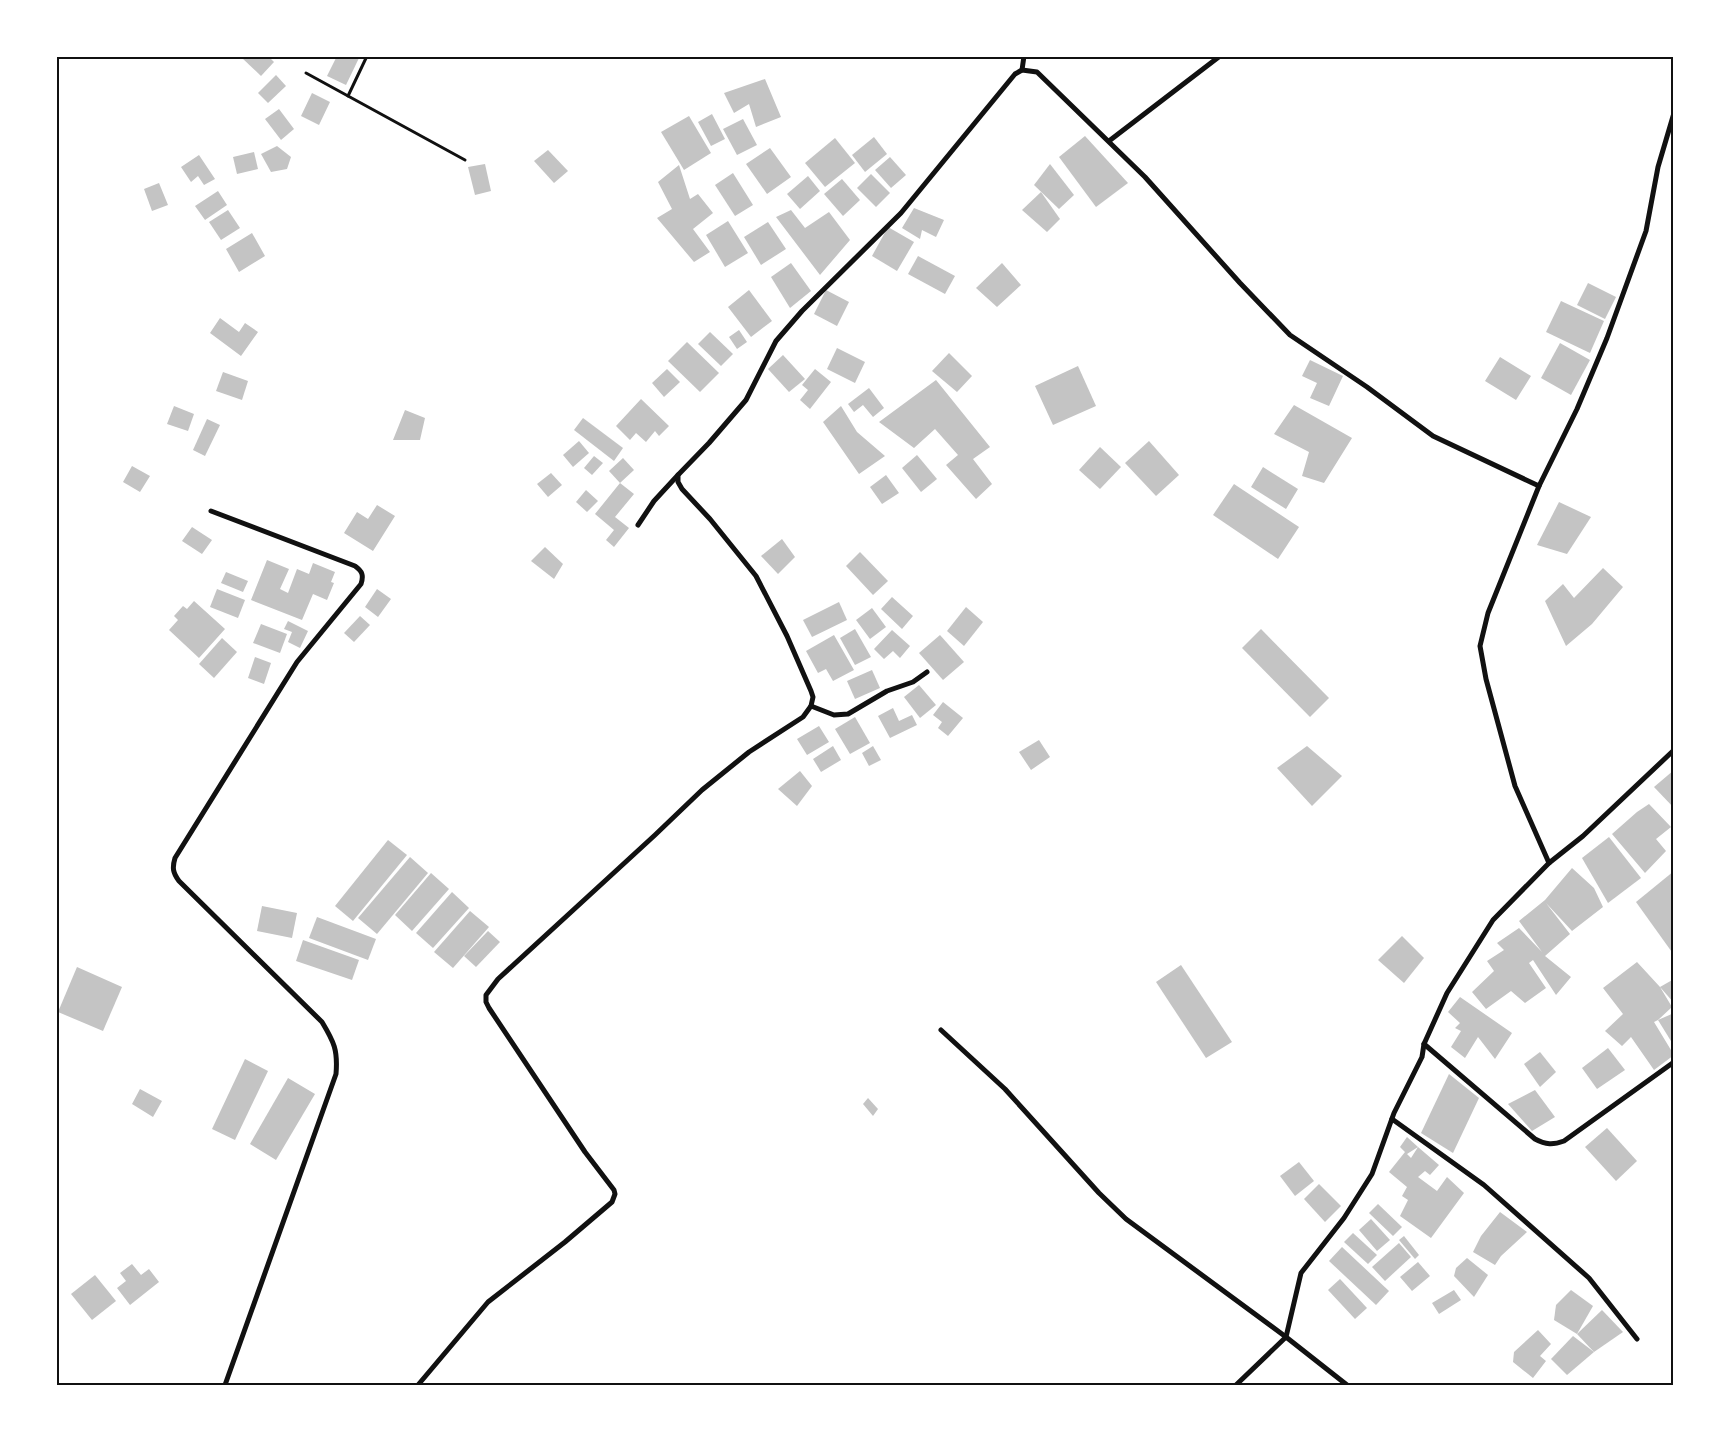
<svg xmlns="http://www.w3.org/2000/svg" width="1730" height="1441" viewBox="0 0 1730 1441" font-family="Manrope,sans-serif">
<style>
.building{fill:#c4c4c4}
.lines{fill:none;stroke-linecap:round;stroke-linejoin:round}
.path{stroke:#111;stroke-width:3}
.minor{stroke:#111;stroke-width:5}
.neatline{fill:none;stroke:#111;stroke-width:2}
</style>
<rect width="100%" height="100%" fill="#fff"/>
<!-- building -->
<g class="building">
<polygon points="243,56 268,56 274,62 261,76 242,58"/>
<polygon points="337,56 359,58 346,85 327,76"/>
<polygon points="276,75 286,86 268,103 258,93"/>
<polygon points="765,79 781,117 756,127 749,104 734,113 724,93"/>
<polygon points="312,93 330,102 319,125 301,116"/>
<polygon points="279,109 294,129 281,140 265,119"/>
<polygon points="712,114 725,139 711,146 698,122"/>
<polygon points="689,116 711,153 684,170 661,132"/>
<polygon points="743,119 757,145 737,155 723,129"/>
<polygon points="1085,136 1128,183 1096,207 1059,157"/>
<polygon points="874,137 887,154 865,172 852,155"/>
<polygon points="835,138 855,163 825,187 805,163"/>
<polygon points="277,146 291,157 287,169 271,172 261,154"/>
<polygon points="770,148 791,177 767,194 746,164"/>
<polygon points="548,150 568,171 554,183 534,161"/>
<polygon points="254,152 258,169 237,174 233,157"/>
<polygon points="199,155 215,179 204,185 198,176 191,182 181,167"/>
<polygon points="890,157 906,175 891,188 875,170"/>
<polygon points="485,164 491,191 475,195 468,167"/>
<polygon points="1050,164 1074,195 1059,209 1034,185"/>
<polygon points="679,165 690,199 698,194 713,213 693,229 710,252 694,262 657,218 672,209 658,182"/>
<polygon points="733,173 753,205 735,216 715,185"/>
<polygon points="871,174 890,193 876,207 857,188"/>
<polygon points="808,176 820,191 800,209 787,194"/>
<polygon points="842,179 860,200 843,216 824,194"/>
<polygon points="159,183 168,205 152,211 144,189"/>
<polygon points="218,191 227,205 205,220 195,206"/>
<polygon points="1041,192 1060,219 1047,232 1022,210"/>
<polygon points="914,208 944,220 936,237 922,230 920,239 902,228"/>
<polygon points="228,210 240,228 221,240 209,222"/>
<polygon points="791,210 805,228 829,212 850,240 820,275 776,217"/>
<polygon points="728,221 748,253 725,267 706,235"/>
<polygon points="768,222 786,249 761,265 744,237"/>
<polygon points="888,227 914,242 897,271 872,256"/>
<polygon points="252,233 265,256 239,272 226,249"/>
<polygon points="918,256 955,276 945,294 908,274"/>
<polygon points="791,263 811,291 790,308 771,277"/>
<polygon points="1002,263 1021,285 997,307 976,288"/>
<polygon points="1588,283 1616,297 1605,319 1577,305"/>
<polygon points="749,290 772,321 751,337 728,307"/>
<polygon points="826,290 849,302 837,326 814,314"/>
<polygon points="1561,301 1604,321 1590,353 1546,332"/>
<polygon points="220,318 239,332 245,323 258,332 241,356 210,333"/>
<polygon points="739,330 747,342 737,349 729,337"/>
<polygon points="710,332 733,354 721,366 698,344"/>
<polygon points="687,342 719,373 700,392 668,361"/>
<polygon points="1560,343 1590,360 1571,395 1541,378"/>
<polygon points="837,348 865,362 855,383 827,369"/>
<polygon points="949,353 972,376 957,392 932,371"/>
<polygon points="783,355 805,379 789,392 768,369"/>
<polygon points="1500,357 1531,376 1516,400 1485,381"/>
<polygon points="1310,360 1343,376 1329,406 1310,398 1317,383 1302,376"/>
<polygon points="1078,366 1096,406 1053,425 1035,386"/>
<polygon points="667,369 680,382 664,397 652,383"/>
<polygon points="815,369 831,382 810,409 800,400 808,390 802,385"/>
<polygon points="223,372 248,381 242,400 216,391"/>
<polygon points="936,380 990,447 973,459 992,484 976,499 946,465 958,455 935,429 914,448 879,422"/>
<polygon points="869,388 884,408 873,417 863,405 854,412 848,404"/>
<polygon points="641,399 669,426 659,436 655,431 646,442 636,433 630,440 616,426"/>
<polygon points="1294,405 1352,438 1324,483 1302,476 1309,452 1274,434"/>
<polygon points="174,406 194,414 188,431 167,424"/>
<polygon points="841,406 857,432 885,456 859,474 823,422"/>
<polygon points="405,410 425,418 420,440 393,440"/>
<polygon points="583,418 623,448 614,461 574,430"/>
<polygon points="207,419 220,425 205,456 193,450"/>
<polygon points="579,441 589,453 573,467 563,455"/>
<polygon points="1149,441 1179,475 1156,496 1125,463"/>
<polygon points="1100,447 1121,467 1100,489 1079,470"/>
<polygon points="917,455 937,479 921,492 902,468"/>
<polygon points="594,456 603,463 592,475 584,468"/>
<polygon points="623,458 634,470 620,483 609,471"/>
<polygon points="132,466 150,476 140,492 123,482"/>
<polygon points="1263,467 1298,489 1286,509 1251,487"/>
<polygon points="551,473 562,485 548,497 537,484"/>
<polygon points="886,475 899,493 882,504 870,487"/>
<polygon points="620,483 634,494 615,517 629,528 614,547 606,540 614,530 595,514"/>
<polygon points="1234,484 1299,527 1278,559 1213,515"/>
<polygon points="586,490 598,501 587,512 576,502"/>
<polygon points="1559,502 1591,517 1567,554 1537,545"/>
<polygon points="377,505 395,516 373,551 344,533 357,512 368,519"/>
<polygon points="192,527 212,540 202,554 182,541"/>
<polygon points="782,539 795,557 778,574 761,556"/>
<polygon points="545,547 563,564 554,579 531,561"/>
<polygon points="860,552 888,581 873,595 846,566"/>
<polygon points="267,560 289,569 280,589 288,593 297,569 309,574 313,563 335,572 331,582 334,583 327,600 313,594 302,620 251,600"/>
<polygon points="1603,568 1623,587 1592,624 1566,646 1545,601 1563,584 1574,598"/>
<polygon points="226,572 248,581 243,592 221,583"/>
<polygon points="217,589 245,600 238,618 210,607"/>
<polygon points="377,589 391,599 378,617 365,607"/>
<polygon points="892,597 913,616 902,629 881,609"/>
<polygon points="194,601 225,629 199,658 169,630 178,620 174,616 183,606 187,609"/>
<polygon points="839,602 847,620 812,637 803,620"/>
<polygon points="966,607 983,622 964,646 947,631"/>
<polygon points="872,608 886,627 870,639 856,620"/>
<polygon points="360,616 370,625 354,642 344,633"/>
<polygon points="288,621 308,631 300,648 288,642 292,632 284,629"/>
<polygon points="261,624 287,634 280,653 253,643"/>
<polygon points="855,629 871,657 855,665 840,638"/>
<polygon points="1261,629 1329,698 1310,717 1242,648"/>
<polygon points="892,630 910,646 900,658 893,651 884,659 874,649"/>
<polygon points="834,635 854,670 833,681 826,669 818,673 806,651"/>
<polygon points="940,635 964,662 943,680 919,653"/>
<polygon points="222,638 237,652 214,678 199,664"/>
<polygon points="255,657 271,663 264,684 248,678"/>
<polygon points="872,670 880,688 855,699 847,681"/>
<polygon points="919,685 936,705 920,718 904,697"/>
<polygon points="943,702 963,718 948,736 938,728 942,722 933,715"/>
<polygon points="893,708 899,721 912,715 917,725 890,738 878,716"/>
<polygon points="855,717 870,743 850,754 835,729"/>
<polygon points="819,726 829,742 807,755 797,739"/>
<polygon points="1039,740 1050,757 1031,770 1019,752"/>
<polygon points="833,746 841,760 821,772 813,759"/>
<polygon points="873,746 881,760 869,766 862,753"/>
<polygon points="1307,746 1342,776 1312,806 1277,768"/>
<polygon points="1674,770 1674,808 1654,787"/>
<polygon points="800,771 812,786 797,806 778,789"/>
<polygon points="1649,804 1671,827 1656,839 1666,851 1645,873 1612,834 1637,812"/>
<polygon points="1609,837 1641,878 1608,903 1582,858"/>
<polygon points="388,840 407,855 353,921 335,906"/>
<polygon points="410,857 428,873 377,934 358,918"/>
<polygon points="1572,868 1594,888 1603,907 1572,931 1546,903 1570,934 1545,956 1571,977 1556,995 1533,960 1529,963 1546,988 1525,1003 1511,991 1486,1009 1472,992 1494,971 1487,961 1504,950 1497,943 1519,928 1542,952 1519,921 1545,900"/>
<polygon points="1674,871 1674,955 1636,902"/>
<polygon points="431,873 449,889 412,931 395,915"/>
<polygon points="452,892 469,908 433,948 416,933"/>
<polygon points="262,906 297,913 292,938 257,931"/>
<polygon points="470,911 489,927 453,968 434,952"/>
<polygon points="317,917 376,939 368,960 309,938"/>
<polygon points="488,931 500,942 476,967 464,956"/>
<polygon points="1402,936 1424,958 1404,983 1378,960"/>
<polygon points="303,940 359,960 352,980 296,961"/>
<polygon points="1637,962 1660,987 1674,979 1674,1003 1660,987 1672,1007 1658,1020 1654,1022 1674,1055 1654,1070 1631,1037 1622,1046 1605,1031 1623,1014 1603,988"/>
<polygon points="1181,965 1232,1042 1206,1058 1156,982"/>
<polygon points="77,967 122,987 103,1031 58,1012"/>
<polygon points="1460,997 1512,1033 1495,1059 1478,1037 1465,1058 1451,1047 1461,1031 1455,1028 1460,1023 1448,1012"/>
<polygon points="1674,1013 1674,1046 1658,1020"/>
<polygon points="1608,1048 1625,1070 1597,1089 1582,1068"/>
<polygon points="1540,1052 1556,1072 1540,1087 1524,1064"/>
<polygon points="245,1059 268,1071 235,1140 212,1129"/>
<polygon points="1449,1074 1479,1098 1453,1153 1421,1133"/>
<polygon points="288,1078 315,1094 276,1160 250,1144"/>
<polygon points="140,1089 162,1101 153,1117 132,1104"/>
<polygon points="1535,1090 1555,1117 1532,1131 1508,1104"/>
<polygon points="868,1098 878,1109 873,1116 863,1104"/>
<polygon points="1607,1128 1637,1161 1616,1181 1585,1147"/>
<polygon points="1407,1137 1418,1147 1407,1154 1411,1158 1418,1147 1439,1165 1430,1175 1425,1171 1418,1177 1437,1191 1447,1177 1464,1193 1431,1238 1400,1216 1408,1200 1402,1196 1407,1187 1389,1172 1405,1152 1400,1147"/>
<polygon points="1299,1162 1314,1181 1295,1196 1280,1176"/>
<polygon points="1319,1184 1341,1206 1325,1222 1304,1199"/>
<polygon points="1378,1204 1402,1227 1393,1236 1369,1213"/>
<polygon points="1500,1212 1527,1232 1501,1256 1495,1265 1473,1252 1481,1236"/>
<polygon points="1371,1219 1390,1240 1377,1251 1359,1230"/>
<polygon points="1353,1233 1377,1255 1368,1264 1344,1242"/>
<polygon points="1404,1236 1419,1255 1415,1259 1399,1240"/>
<polygon points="1399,1243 1411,1257 1385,1281 1372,1267"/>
<polygon points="1342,1247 1389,1291 1376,1305 1329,1261"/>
<polygon points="1467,1258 1488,1275 1474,1297 1454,1276 1456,1268"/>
<polygon points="1418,1262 1430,1276 1412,1291 1400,1277"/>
<polygon points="132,1264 141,1275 149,1269 159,1282 130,1305 117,1288 126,1281 120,1273"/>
<polygon points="95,1275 116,1301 92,1320 71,1294"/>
<polygon points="1340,1279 1367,1308 1355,1319 1328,1290"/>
<polygon points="1454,1290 1461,1300 1439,1314 1432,1303"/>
<polygon points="1571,1290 1593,1306 1577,1334 1554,1320 1556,1305"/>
<polygon points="1602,1310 1623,1332 1594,1352 1577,1334"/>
<polygon points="1538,1330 1551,1344 1540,1356 1546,1361 1533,1378 1513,1362 1514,1352"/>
<polygon points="1573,1336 1594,1352 1567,1375 1551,1359"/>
</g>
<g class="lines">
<!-- path -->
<g class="path">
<polyline points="306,73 465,160"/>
<polyline points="348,96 367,56"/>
</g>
<!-- minor -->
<g class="minor">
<polyline points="1022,70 1024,56"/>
<polyline points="1109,141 1220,56"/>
<path d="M211,511L355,566C362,571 364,575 361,584L297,662L175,858C172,868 173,873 179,881L322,1022C334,1042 338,1050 336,1074L225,1385"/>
<polyline points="638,525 654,501 678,475"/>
<polyline points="811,706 834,715 848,714 887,691 913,682 927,672"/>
<polyline points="1549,863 1515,786 1486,679 1480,646 1488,613 1539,486 1577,409 1607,338 1646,231 1658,167 1674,113"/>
<polyline points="941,1030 1005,1089 1099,1193 1126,1219 1286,1337 1347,1385"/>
<path d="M1424,1044L1535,1139C1546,1145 1553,1145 1564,1141L1674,1062"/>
<polyline points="1392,1119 1484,1185 1589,1278 1637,1339"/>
<polyline points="418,1385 488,1302 565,1242 612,1202 615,1194 614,1190 585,1152 489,1008 486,1002 486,995 498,979 655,835 702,790 749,752 803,717 811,706 813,697 811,691 787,636 756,576 710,519 682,489 678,482 678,475 709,443 746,400 776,341 802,311 901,213 1015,74 1022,70 1037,72 1145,177 1240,283 1290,335 1367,387 1433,436 1539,486"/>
<polyline points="1236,1385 1286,1337 1301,1273 1344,1218 1372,1174 1394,1113 1422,1057 1424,1044 1447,993 1493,920 1549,863 1583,836 1674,750"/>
</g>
</g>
<!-- border -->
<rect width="1730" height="1441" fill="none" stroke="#ffffff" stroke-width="115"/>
<rect x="58" y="58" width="1614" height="1326" class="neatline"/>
</svg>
